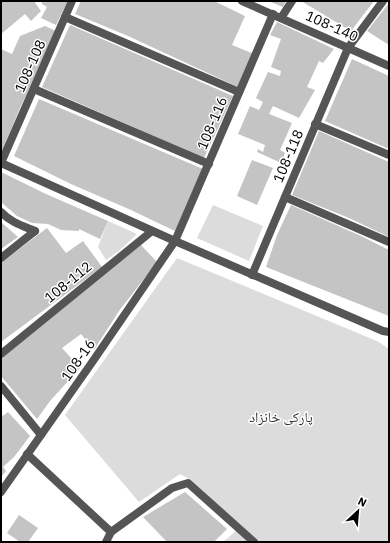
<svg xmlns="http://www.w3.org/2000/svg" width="390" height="543" viewBox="0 0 390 543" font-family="'IBM Plex Sans','Noto Naskh Arabic',sans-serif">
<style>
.green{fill:#dcdcdc}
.building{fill:#c4c4c4}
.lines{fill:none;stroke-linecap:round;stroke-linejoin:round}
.street{stroke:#555;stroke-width:8}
.labels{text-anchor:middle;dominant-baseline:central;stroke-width:3;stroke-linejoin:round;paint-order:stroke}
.street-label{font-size:14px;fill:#000;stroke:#fff}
.park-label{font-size:14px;fill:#333;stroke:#fff}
</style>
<rect width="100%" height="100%" fill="#fff"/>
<!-- green -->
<g class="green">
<polygon points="213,205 263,226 249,261 197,238"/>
<polygon points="108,221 137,234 119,251 106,260 98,247"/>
<polygon points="177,258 377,341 389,349 389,542 258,542 191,480 180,474 139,502 65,415"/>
<polygon points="237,530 251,542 223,542"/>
</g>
<!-- building -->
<g class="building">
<polygon points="1,1 34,1 41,11 31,21 25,14 1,34"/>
<polygon points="42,1 68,1 56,25 41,18 47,7 42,4"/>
<polygon points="81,1 214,1 245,16 232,45 254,54 238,87 128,36 75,14"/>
<polygon points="268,1 286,1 283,7"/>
<polygon points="301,1 374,1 351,31"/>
<polygon points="389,3 389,45 367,31"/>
<polygon points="277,22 334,49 323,63 319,61 307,87 315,90 299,118 273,106 269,114 292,123 280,150 285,153 281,163 257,152 258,149 263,152 265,145 238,134 250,106 259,110 263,102 256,98 268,72 280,76 281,71 271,67 281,39 270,35"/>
<polygon points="70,25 233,96 204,158 42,87"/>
<polygon points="45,26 56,31 20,108 1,153 1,49 12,54 20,36"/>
<polygon points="352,59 389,76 389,149 325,121"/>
<polygon points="39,99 203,169 177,232 131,210 71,184 14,156"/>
<polygon points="319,131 389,162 389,237 349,218 292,195"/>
<polygon points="252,160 273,168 257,205 237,196"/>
<polygon points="1,172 46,194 108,221 100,239 79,229 79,231 61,230 48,224 32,223 17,216 1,202"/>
<polygon points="291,205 361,236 389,250 389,316 266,267 277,235"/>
<polygon points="1,222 18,237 1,249"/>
<polygon points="47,228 66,253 83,241 102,267 1,342 1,263"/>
<polygon points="141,245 157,262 119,311 94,350 81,334 62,348 80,368 50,401 37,419 1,376 1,356"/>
<polygon points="8,412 30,436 14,457 3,467 6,471 1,477 1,413 3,416"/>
<polygon points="185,492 227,529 214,542 167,542 143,517"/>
<polygon points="19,515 38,528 28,542 20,542 7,533"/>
</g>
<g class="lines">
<!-- street -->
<g class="street">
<polyline points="242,1 389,66"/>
<polyline points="65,17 239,92"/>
<polyline points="281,18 292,1"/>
<polyline points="34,89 209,164"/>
<polyline points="315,124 389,155"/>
<polyline points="1,163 175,241 383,331 389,332"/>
<polyline points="1,163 72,1"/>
<polyline points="285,197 389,242"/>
<path d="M1,212C10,222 23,226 35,231"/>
<polyline points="1,258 35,231"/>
<polyline points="252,275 348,48 383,1"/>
<polyline points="1,354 152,231"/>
<polyline points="1,386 41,435"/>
<polyline points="27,454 111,532 172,488 188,483 254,542"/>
<polyline points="1,492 93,361 175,241 273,14"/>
<polyline points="106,542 111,532"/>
</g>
</g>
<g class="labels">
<!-- street labels -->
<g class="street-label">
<text transform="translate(332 26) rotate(24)">108-140</text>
<text transform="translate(30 66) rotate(-66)">108-108</text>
<text transform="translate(212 123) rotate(-67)">108-116</text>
<text transform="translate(288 156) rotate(-67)">108-118</text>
<text transform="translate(68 282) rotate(-39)">108-112</text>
<text transform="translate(78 360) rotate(-55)">108-16</text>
</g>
<!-- park labels -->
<g class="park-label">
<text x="281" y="417">پارکی خانزاد</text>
</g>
</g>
<!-- border -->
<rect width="390" height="543" fill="none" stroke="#000000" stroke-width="4"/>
<!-- north arrow -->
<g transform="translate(358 511) rotate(26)" stroke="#ffffff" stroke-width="3" paint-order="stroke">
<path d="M0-3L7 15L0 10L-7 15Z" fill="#000000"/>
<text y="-6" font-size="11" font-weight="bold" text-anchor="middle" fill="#000000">N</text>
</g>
</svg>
